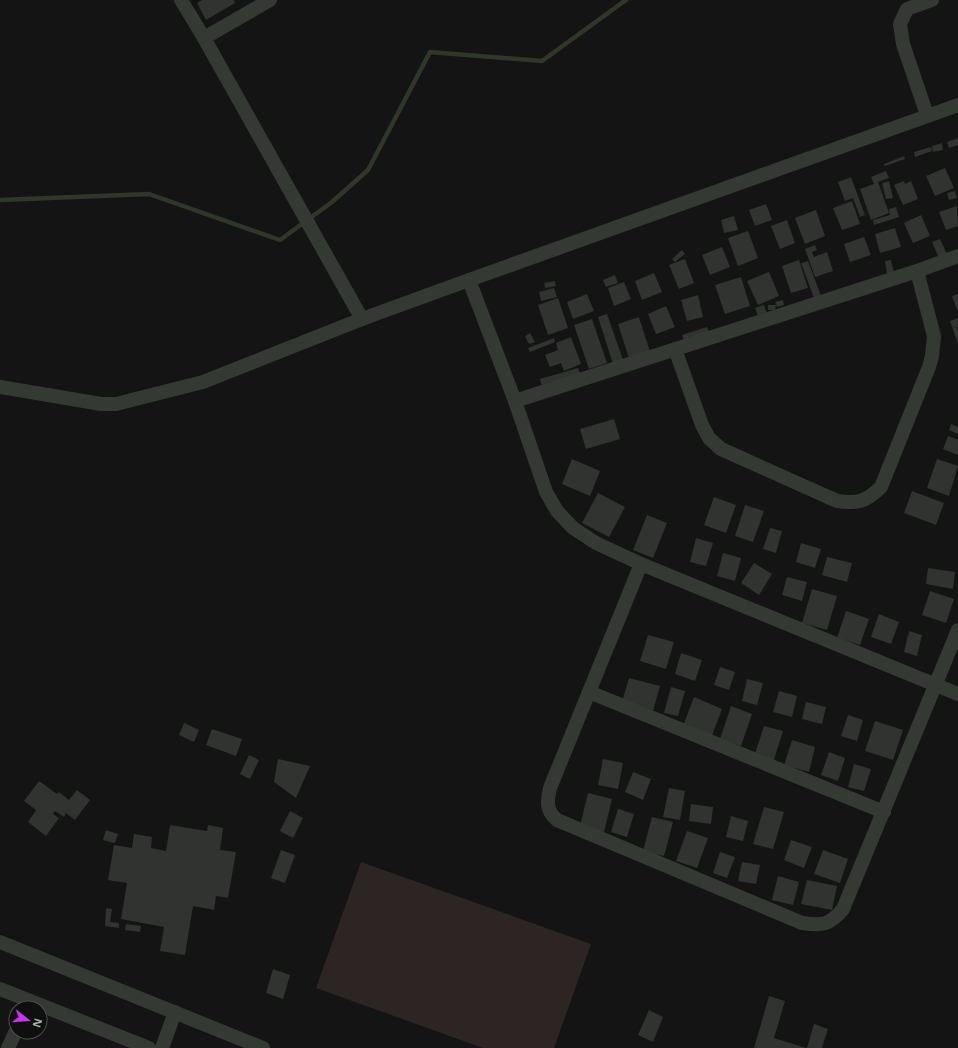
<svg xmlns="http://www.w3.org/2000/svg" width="958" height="1048" viewBox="0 0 958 1048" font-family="'Noto Sans',sans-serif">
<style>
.green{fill:#2c2523}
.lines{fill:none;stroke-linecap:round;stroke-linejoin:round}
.stream{stroke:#2f3729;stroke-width:4.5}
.building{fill:#303330}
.minor{stroke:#343934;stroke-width:14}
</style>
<rect width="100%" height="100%" fill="#131413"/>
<!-- green -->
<polygon class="green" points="361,862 591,944 554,1048 483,1048 316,988"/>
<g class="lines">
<!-- stream -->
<polyline class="stream" points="0,200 149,194 280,240 332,202 368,170 430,52 542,61 626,0"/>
</g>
<!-- building -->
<g class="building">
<polygon points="202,0 234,0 235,3 206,20 197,3"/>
<polygon points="958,138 958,145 949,148 947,142"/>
<polygon points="942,143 943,150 933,152 932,146"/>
<polygon points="931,147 932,151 915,157 914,152"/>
<polygon points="904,156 905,159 885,166 884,164"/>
<polygon points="945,168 954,188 935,196 926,176"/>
<polygon points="886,171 889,178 878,182 889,213 871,220 860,189 874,184 871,177"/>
<polygon points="851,177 865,215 860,217 853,198 845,201 838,182"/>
<polygon points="889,181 893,198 886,199 882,183"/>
<polygon points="904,181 905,184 911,181 918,199 903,205 894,185"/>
<polygon points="955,191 957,198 949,200 947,193"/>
<polygon points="852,201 860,224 842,230 833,208"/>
<polygon points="766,204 772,220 755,226 749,210"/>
<polygon points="957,206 958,226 946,230 939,212"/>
<polygon points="896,207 899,217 874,225 873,220 890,215 889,209"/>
<polygon points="816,210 825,236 805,244 795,218"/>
<polygon points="921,215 930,236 913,243 904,223"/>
<polygon points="734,216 738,230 724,233 721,220"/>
<polygon points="787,220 795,243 780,249 771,226"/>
<polygon points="895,228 901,247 880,253 875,234"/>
<polygon points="748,231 758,258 738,266 728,238"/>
<polygon points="864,237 871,255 850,262 844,244"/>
<polygon points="940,239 947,254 939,258 932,242"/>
<polygon points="815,245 817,250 812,252 814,257 827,252 833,271 815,277 805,249"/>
<polygon points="722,247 730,267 710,275 702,255"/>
<polygon points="682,250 685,254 675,262 672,259"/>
<polygon points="685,259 694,283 679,289 669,265"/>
<polygon points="799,260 808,288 791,293 782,266"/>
<polygon points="891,260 894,273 887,274 885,261"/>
<polygon points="808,261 821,296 814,298 801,263"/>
<polygon points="769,272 779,296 758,305 747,281"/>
<polygon points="654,273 662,292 642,300 635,281"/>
<polygon points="615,275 618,283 606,287 603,280"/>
<polygon points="741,277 750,306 725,314 715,285"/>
<polygon points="555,281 556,286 545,288 544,283"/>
<polygon points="624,282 631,299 614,306 608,288"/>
<polygon points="554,288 557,297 541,301 539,292"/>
<polygon points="587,294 594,311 573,319 567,302"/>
<polygon points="958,294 958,312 952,296"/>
<polygon points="698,295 703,317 687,321 681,300"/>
<polygon points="558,298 568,328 548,335 538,305"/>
<polygon points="783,300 784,305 777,307 775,302"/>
<polygon points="764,305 767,314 758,316 755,308"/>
<polygon points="768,305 776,305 775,310 768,310"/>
<polygon points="666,306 675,327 656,334 648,314"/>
<polygon points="607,314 623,360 613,364 598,317"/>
<polygon points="639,317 650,352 629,358 618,324"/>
<polygon points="958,318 958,327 957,327 958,331 958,344 950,321"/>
<polygon points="592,319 607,363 589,369 574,325"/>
<polygon points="707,327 709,332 684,340 682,335"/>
<polygon points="530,333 535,342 529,344 525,336"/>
<polygon points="571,337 581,364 564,371 561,363 550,367 545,355 558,350 556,343"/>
<polygon points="554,338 555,342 530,352 528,348"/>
<polygon points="578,368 581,376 542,387 540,379"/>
<polygon points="614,419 620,439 586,449 580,429"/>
<polygon points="951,424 958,427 958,434 949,430"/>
<polygon points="948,436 958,440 958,455 943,449"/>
<polygon points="572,459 600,471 590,496 562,484"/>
<polygon points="937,459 958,466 949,496 927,488"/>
<polygon points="912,491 944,503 936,525 904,513"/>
<polygon points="598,493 625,507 609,537 582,523"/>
<polygon points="714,497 736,505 726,533 704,525"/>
<polygon points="745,505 764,511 753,542 735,536"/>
<polygon points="647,515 667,523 653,558 633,550"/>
<polygon points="770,528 782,531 776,553 763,549"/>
<polygon points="696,538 713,543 706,566 690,562"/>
<polygon points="801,543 821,549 815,568 796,562"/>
<polygon points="723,553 741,558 735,581 717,576"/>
<polygon points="827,557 852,563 847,582 822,575"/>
<polygon points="754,563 772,574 759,595 741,583"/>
<polygon points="928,568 955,572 953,589 926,584"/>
<polygon points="787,577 807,582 802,601 782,595"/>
<polygon points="812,589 837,596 827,630 802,623"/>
<polygon points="930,591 954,599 946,623 922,615"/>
<polygon points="846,611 869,619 860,645 837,638"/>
<polygon points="879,614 899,622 891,644 871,637"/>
<polygon points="909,631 922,635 917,656 904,652"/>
<polygon points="648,635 674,642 666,669 640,661"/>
<polygon points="681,653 702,660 695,681 675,674"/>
<polygon points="720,667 735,672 729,690 714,685"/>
<polygon points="629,678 660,686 653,711 622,702"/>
<polygon points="747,679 763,683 757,705 742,701"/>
<polygon points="671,687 685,691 678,716 664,713"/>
<polygon points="779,691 797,696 792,717 773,712"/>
<polygon points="694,697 722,709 711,738 683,726"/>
<polygon points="806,702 826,707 822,724 802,719"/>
<polygon points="731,706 752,714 741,746 720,739"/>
<polygon points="848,715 863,720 857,741 841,736"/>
<polygon points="875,721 903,730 893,760 865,751"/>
<polygon points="184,723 199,730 194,742 179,735"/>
<polygon points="764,726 783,731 773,763 754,757"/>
<polygon points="212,729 242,739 236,756 206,745"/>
<polygon points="792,740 815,747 809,772 784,765"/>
<polygon points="829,752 845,758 838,781 821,775"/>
<polygon points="249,755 259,760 250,779 240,774"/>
<polygon points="278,759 310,766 296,798 274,782"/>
<polygon points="603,759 623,763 618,789 598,785"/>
<polygon points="854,764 871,769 864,791 848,787"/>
<polygon points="633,772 651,779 643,800 625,792"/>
<polygon points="39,781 57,794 59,792 69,800 77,790 90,800 75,820 66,813 64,817 55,811 53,814 59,818 46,836 28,822 36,810 24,801"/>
<polygon points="669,788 685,791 680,820 663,817"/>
<polygon points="588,793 612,799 604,832 580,826"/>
<polygon points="691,804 713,807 711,824 689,821"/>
<polygon points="764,807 784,812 773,849 753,844"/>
<polygon points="618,809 634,814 627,837 611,832"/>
<polygon points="290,811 303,818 293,838 280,831"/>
<polygon points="731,816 748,821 743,841 726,837"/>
<polygon points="652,817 673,822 664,856 643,851"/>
<polygon points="170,825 207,831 208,825 223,828 220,850 236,852 228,898 216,896 214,910 193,906 185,955 160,951 164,927 121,919 127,883 108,880 114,845 132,848 134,834 152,837 151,848 166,851"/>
<polygon points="106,830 118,834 115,843 103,840"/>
<polygon points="687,831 708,838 697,868 676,861"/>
<polygon points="791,840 812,847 804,868 784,860"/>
<polygon points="281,850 295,855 285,883 271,878"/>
<polygon points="823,850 848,859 840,883 814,874"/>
<polygon points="720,852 735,857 727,878 713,873"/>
<polygon points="742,862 760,865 756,884 738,881"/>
<polygon points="778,876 799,882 793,905 772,900"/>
<polygon points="807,880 837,886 832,910 801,904"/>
<polygon points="106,908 112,909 110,922 119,923 119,928 105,926"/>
<polygon points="126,924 141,926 140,932 125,930"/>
<polygon points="273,969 290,975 283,999 266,993"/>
<polygon points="769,996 785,1001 774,1038 806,1048 754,1048"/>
<polygon points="649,1010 663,1017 653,1042 638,1035"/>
<polygon points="814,1024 828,1029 822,1048 807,1048"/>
</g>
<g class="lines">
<!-- minor -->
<g class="minor">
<polyline points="181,0 204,38 362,319"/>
<polyline points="204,38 270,0"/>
<polyline points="927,115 903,44 900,24 907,9 932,0"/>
<polyline points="469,280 515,401 546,492 557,511 573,528 596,543 641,564 958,694"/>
<path d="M675,349L702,425L709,438L721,449L837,501C857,504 866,502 881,487L929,367L932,356L934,336L917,271"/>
<polyline points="0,387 101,404 116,404 203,382 362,319 469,280 958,105"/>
<polyline points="515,401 917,271 958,256"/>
<path d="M641,564L550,788C547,801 546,811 557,820L802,923C822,926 830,925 843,909L958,630"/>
<polyline points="589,692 884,812"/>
<polyline points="0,942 263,1048"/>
<polyline points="0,989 149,1048"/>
<polyline points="8,1048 16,1031"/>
<polyline points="162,1048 175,1012"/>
</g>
</g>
<!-- north arrow -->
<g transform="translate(28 1020) rotate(107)"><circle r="19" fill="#0e0f0e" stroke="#4b514a"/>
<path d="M0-3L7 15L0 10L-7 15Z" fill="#c635ea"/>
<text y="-6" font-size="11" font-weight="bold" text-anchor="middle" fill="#a7b4a5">N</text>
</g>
</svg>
